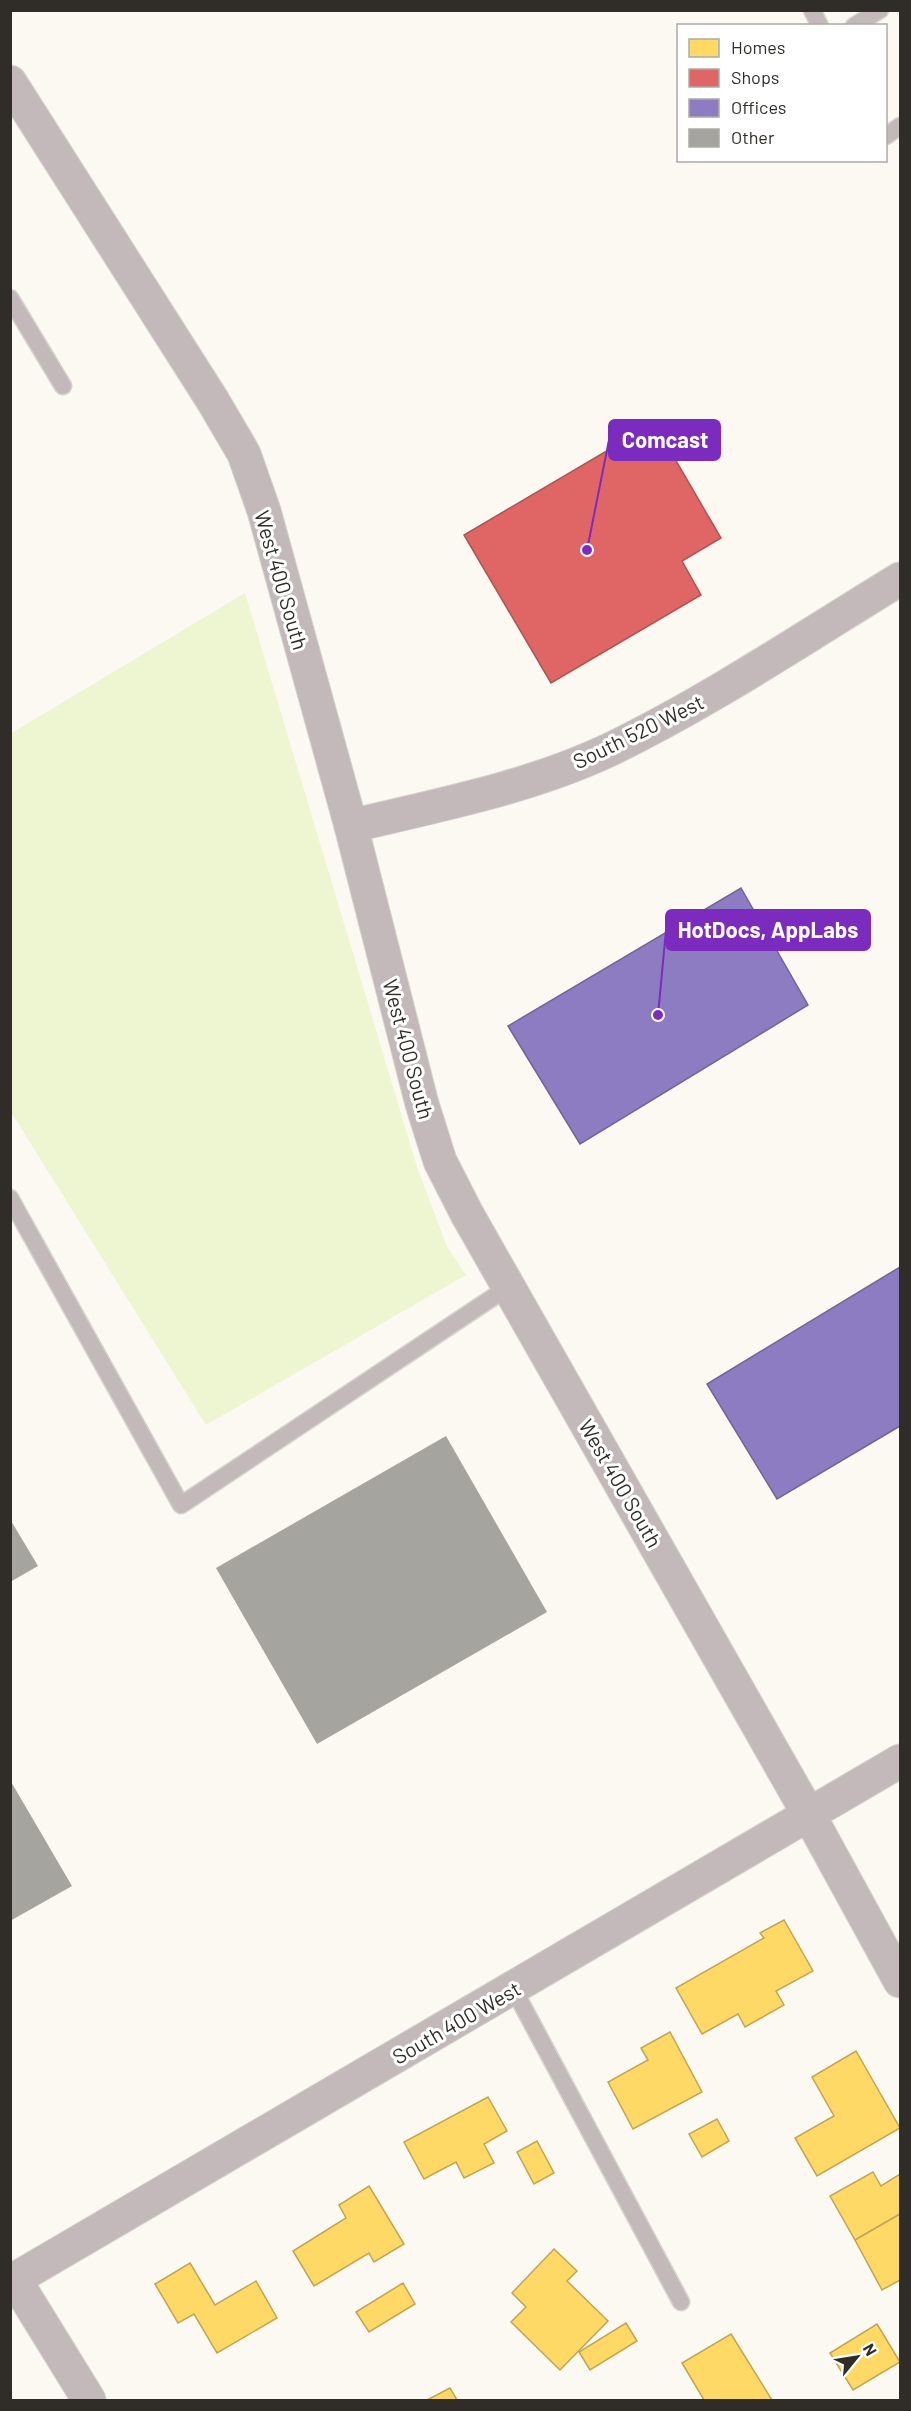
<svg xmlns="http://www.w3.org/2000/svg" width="911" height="2411" viewBox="0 0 911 2411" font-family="Barlow,sans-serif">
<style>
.green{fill:#edf6d1}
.homes{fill:#ffd966;stroke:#c1a553;stroke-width:1.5}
.shops{fill:#e06666;stroke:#ab5553;stroke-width:1.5}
.offices{fill:#8e7cc3;stroke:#726494;stroke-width:1.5}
.building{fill:#a6a49e}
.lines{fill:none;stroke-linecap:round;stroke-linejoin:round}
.service-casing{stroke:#d6d3ce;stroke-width:19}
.minor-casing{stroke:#d6d3ce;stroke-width:35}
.tertiary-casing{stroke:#d6d3ce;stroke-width:35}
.service{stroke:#c3b8ba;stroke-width:16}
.minor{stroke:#c3b8ba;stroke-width:33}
.tertiary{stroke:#c3b8ba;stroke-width:33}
.labels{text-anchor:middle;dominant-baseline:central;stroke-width:6;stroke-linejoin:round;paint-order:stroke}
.street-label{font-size:21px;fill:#302d28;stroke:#fff}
.leader{fill:none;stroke:#7b2cbf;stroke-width:2}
.callout-dot{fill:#7b2cbf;stroke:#fff;stroke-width:2}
.callout{fill:#7b2cbf;stroke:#7b2cbf;stroke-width:2}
.callout-label{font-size:22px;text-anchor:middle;font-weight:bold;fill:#fff}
</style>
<rect width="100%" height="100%" fill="#fbf9f2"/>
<!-- green -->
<polygon class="green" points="245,593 417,1167 447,1247 466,1275 206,1425 11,1112 10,734"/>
<!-- homes -->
<g class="homes">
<polygon points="784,1920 813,1971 776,1991 784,2005 745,2027 738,2014 702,2034 676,1988 764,1938 760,1933"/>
<polygon points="670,2032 702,2092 633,2129 608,2082 648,2060 641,2048"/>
<polygon points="856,2051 900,2128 817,2176 795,2138 834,2116 812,2077"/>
<polygon points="488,2097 507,2131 484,2144 494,2163 464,2178 456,2162 424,2179 404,2142"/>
<polygon points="717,2119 729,2141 702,2157 689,2134"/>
<polygon points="537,2141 554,2173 534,2184 517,2152"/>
<polygon points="873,2172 881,2186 900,2174 900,2214 855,2240 830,2196"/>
<polygon points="369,2186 404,2244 374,2262 369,2253 314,2286 293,2251 346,2218 339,2205"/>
<polygon points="900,2214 900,2280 882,2290 855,2240"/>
<polygon points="554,2249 577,2271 567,2281 608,2321 560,2370 511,2322 526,2307 512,2293"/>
<polygon points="190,2263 215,2305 256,2281 277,2318 217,2353 194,2314 178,2323 155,2284"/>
<polygon points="403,2283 415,2304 369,2332 356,2312"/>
<polygon points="626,2323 637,2341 590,2370 579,2352"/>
<polygon points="877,2324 900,2362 853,2390 830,2353"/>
<polygon points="731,2334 772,2400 704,2400 682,2363"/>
<polygon points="450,2388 457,2400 427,2400"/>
</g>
<!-- shops -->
<polygon class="shops" points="654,423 721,538 682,561 701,595 551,683 464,535"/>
<!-- offices -->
<g class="offices">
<polygon points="741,888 808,1005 580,1144 508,1026"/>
<polygon points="900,1267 900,1426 777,1499 707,1384"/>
</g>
<!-- building -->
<g class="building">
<polygon points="446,1436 547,1612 317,1744 216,1568"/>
<polygon points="10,1519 38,1566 10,1582"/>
<polygon points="10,1780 72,1886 10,1921"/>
</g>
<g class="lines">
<!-- service casing -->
<g class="service-casing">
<g id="service">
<polyline points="812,10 820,26"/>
<polyline points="854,26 880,10"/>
<polyline points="886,136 900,126"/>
<polyline points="10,298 63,386"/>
<polyline points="10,1198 181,1505 510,1286"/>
<polyline points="513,1988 681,2302"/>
</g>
</g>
<!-- minor casing -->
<g class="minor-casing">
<g id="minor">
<path d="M351,826C438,805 528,788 609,750C710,701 805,637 900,579"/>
<polyline points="809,1815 900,1981"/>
<polyline points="15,2280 89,2400"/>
</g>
</g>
<!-- tertiary casing -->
<g class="tertiary-casing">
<g id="tertiary">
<polyline points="10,82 213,401 244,454 264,511 351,826 422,1104 440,1161 467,1214 809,1815"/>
<polyline points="10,2282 900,1761"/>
</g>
</g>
<!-- service -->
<use href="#service" class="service"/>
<!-- minor -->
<use href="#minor" class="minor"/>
<!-- tertiary -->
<use href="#tertiary" class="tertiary"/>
</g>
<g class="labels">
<!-- street labels -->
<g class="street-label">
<text transform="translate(282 580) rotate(74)">West 400 South</text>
<text transform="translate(638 731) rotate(-26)">South 520 West</text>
<text transform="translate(409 1049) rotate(75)">West 400 South</text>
<text transform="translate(621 1483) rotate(60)">West 400 South</text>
<text transform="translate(456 2022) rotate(-30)">South 400 West</text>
</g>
</g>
<!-- callouts -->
<path class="leader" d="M587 550L609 440M658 1015L666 930"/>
<g class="callout-dot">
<circle cx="587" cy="550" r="6"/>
<circle cx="658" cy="1015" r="6"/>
</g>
<g class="callout">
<rect x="609" y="420" width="111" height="40" rx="6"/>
<rect x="666" y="910" width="204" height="40" rx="6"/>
</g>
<g class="callout-label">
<text x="665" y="448">Comcast</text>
<text x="768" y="938">HotDocs, AppLabs</text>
</g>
<!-- border -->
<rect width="911" height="2411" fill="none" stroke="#302d28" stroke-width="24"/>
<!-- legend -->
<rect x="677" y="24" width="210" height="138" fill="#ffffff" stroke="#acaba9" stroke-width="1.5"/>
<rect x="689" y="39" width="30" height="18" fill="#ffd966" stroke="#acaba9" stroke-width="1.5"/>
<text x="731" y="54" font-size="18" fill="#302d28">Homes</text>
<rect x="689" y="69" width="30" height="18" fill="#e06666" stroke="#acaba9" stroke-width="1.5"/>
<text x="731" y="84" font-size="18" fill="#302d28">Shops</text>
<rect x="689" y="99" width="30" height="18" fill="#8e7cc3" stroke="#acaba9" stroke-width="1.5"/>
<text x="731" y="114" font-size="18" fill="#302d28">Offices</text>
<rect x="689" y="129" width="30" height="18" fill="#a6a49e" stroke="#acaba9" stroke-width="1.5"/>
<text x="731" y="144" font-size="18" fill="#302d28">Other</text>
<!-- north arrow -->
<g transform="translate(857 2357) rotate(60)" stroke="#ffffff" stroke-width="4.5" paint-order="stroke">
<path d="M0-4.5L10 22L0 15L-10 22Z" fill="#302d28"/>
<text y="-9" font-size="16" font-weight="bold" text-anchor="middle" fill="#302d28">N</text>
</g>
</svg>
